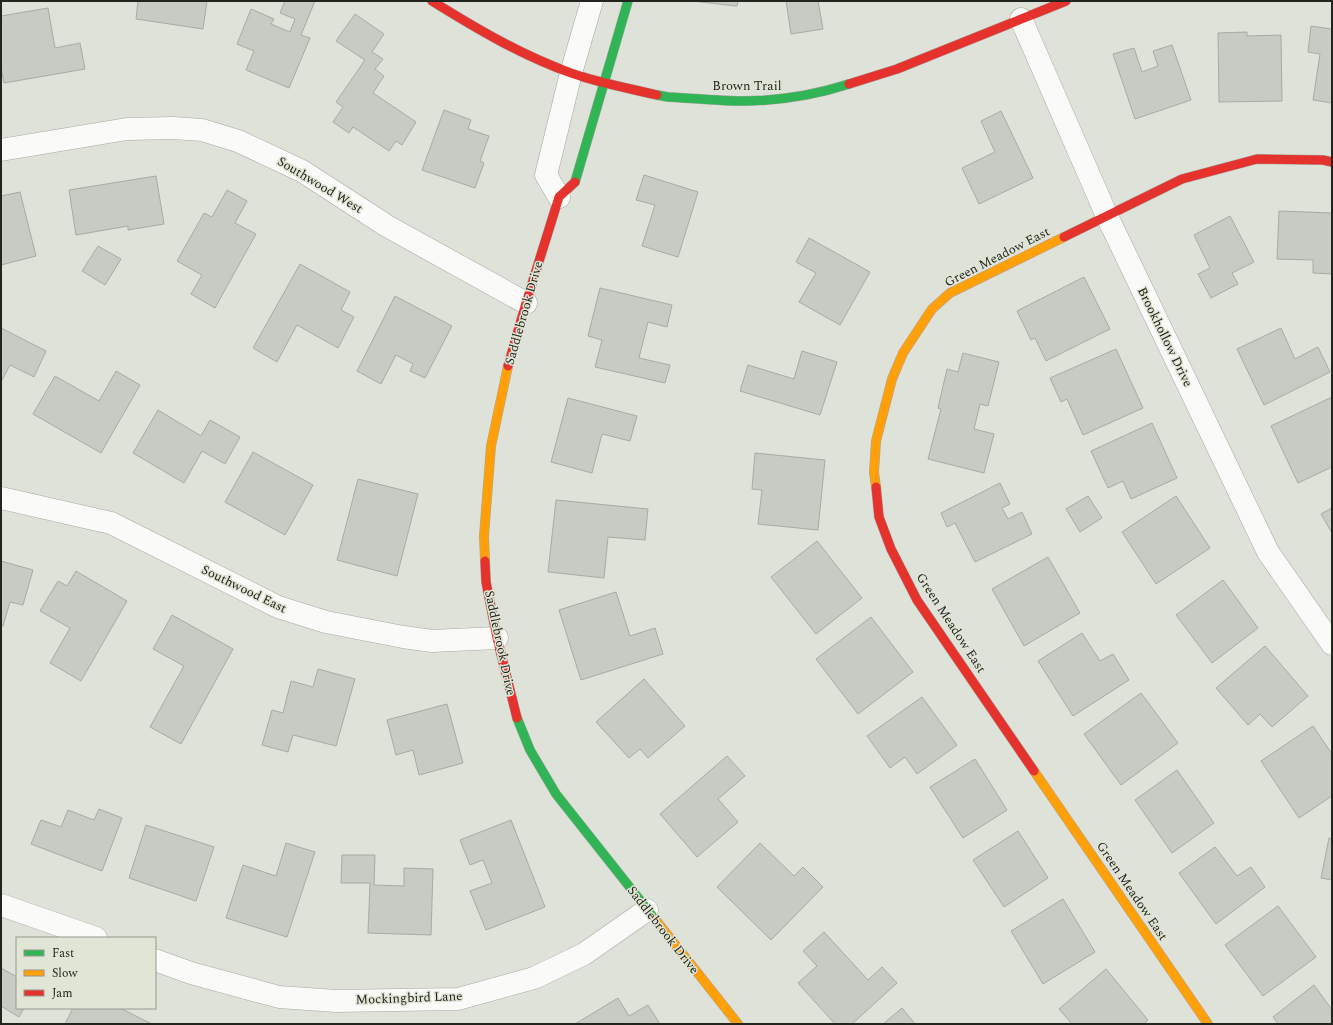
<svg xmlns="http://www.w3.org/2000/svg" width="1333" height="1025" viewBox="0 0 1333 1025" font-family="Spectral,serif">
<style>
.building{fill:#c8cbc3;stroke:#a8aaa3}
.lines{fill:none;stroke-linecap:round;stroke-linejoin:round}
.street-casing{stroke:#a6a8a2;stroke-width:23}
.fast-casing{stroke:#a6a8a2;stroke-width:10}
.slow-casing{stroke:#a6a8a2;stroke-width:10}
.jam-casing{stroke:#a6a8a2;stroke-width:10}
.street{stroke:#fafbf9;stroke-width:22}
.fast{stroke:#30b455;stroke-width:9}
.slow{stroke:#ff9f0a;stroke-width:9}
.jam{stroke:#e5322d;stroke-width:9}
.labels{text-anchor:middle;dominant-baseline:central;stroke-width:3;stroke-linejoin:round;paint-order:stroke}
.street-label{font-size:13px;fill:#22241e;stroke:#e0e5d5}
</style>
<rect width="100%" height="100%" fill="#dfe2d8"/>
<!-- building -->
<g class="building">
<polygon points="138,1 207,1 203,29 136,19"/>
<polygon points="285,1 315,1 301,35 310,38 289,88 246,70 254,51 237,44 251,9 274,19 271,24 290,32 295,19 280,13"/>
<polygon points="692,1 738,1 737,6"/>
<polygon points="786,1 818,1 823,29 791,34"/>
<polygon points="48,8 55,48 80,43 85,69 4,83 1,68 1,16"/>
<polygon points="355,14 384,34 372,52 383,59 375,69 384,76 373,93 416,122 402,145 396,141 389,151 353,127 349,133 333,122 343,107 336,102 365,60 336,41"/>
<polygon points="1311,26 1332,29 1332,103 1313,100 1320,54 1308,52"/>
<polygon points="1247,32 1247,36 1281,35 1282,101 1219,102 1218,33"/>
<polygon points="1172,45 1191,100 1135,119 1113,54 1134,48 1142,72 1158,66 1153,51"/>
<polygon points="444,110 471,120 468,129 489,136 480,161 484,163 475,188 422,170"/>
<polygon points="1001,111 1033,178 979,204 962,168 995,152 981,121"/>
<polygon points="644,175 698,192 678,257 642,246 655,205 636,200"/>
<polygon points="156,176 164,224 128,230 128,226 76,235 69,190"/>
<polygon points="227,190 247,201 235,223 256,234 215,308 191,294 202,275 177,261 204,213 212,217"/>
<polygon points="20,192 36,256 1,265 1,196"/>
<polygon points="1279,211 1332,213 1332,274 1313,273 1313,260 1277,259"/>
<polygon points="1230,216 1254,262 1232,273 1238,284 1211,298 1198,274 1210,268 1194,235"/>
<polygon points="809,238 870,272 840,325 799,302 816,273 796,262"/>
<polygon points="98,246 121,259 105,285 82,271"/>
<polygon points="300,264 350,292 341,310 354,317 338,348 297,325 277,362 253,348"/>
<polygon points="1084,277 1110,329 1046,361 1035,338 1031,340 1017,311"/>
<polygon points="600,288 672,305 667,327 648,322 639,358 670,365 665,383 595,367 602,340 588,336"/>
<polygon points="395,296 452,326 425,378 410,371 413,364 396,355 381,384 357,371"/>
<polygon points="1,328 46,351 34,377 10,365 1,382"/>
<polygon points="1281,328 1295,359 1318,347 1330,372 1264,405 1237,349"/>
<polygon points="1116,349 1143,408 1083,435 1067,399 1061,402 1050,378"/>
<polygon points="802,351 837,362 820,415 740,391 748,365 794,379"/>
<polygon points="963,353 999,362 988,406 980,404 974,429 994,434 984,473 928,459 941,409 938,408 947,369 958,372"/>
<polygon points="116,371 140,385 101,453 33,414 55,376 99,401"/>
<polygon points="1332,397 1332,467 1298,483 1271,426"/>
<polygon points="568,398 637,416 630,441 602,434 592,473 551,462"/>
<polygon points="158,410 201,436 210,420 240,437 225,464 202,451 184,483 133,453"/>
<polygon points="1152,423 1177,478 1131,499 1123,481 1108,488 1091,451"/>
<polygon points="253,452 313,485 285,535 225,502"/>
<polygon points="755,453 825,460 818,530 758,524 762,490 752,489"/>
<polygon points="358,479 418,494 397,576 337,560"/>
<polygon points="1000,483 1010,504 1002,508 1008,519 1022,512 1032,534 975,562 955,523 947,527 941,513"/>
<polygon points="1088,496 1102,518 1080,532 1066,509"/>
<polygon points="1176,496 1210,548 1156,584 1122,532"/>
<polygon points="556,500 648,509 645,540 608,537 604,578 548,572"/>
<polygon points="1332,508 1332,533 1321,514"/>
<polygon points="817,541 862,598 816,634 771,577"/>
<polygon points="1048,557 1080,613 1024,646 992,589"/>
<polygon points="1,561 33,570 23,605 10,602 3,626 1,626"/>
<polygon points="76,571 127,601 81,681 50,663 70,628 40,611 58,581 67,586"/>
<polygon points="1223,580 1258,628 1212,663 1176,615"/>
<polygon points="616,592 630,636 655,628 663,654 581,680 559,610"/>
<polygon points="172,615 233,649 181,744 150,727 184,666 153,649"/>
<polygon points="871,617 913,672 858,714 816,659"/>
<polygon points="1082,633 1100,661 1113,654 1129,680 1073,716 1038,661"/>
<polygon points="1265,646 1308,696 1272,727 1260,714 1248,725 1216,688"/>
<polygon points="318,669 355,679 336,746 293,735 288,752 262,745 272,710 283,713 291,681 313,687"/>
<polygon points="644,679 685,726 648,758 640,749 629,758 596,722"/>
<polygon points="1141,693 1178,743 1121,785 1084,734"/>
<polygon points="922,697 957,745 917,774 905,757 890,768 867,736"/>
<polygon points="447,704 463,763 419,775 413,750 396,755 387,720"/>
<polygon points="1313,726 1332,754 1332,796 1299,818 1261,761"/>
<polygon points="727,756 745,776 718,799 738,822 697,857 660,814"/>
<polygon points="975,759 1007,810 963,838 930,787"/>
<polygon points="1177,770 1214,823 1172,853 1135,800"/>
<polygon points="99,809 122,818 102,871 31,844 41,820 61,827 68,810 94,820"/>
<polygon points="511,820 545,907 486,930 470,891 492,883 483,860 470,865 460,840"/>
<polygon points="146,825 214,847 196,901 129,878"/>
<polygon points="1018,831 1048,878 1004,907 973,860"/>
<polygon points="1329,838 1332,839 1332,880 1321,878"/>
<polygon points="286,843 315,852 287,937 226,918 243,865 276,876"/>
<polygon points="760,843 794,876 803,867 823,887 771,940 717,887"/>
<polygon points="1215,847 1237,876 1251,867 1265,887 1216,924 1179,873"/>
<polygon points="342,855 375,855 374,885 404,886 404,868 433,869 431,935 368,933 370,883 341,883"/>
<polygon points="1063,899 1095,952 1043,984 1011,931"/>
<polygon points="1278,906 1316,957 1263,996 1225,945"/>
<polygon points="824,932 868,980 882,967 897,983 852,1024 835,1024 798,983 817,966 803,951"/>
<polygon points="1,968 17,977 17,1008 24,1008 19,1017 1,1006"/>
<polygon points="1106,969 1148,1020 1144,1024 1072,1024 1059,1009"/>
<polygon points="1314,985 1332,1010 1332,1024 1278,1024 1273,1017"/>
<polygon points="618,998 629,1016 648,1005 660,1024 575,1024"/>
<polygon points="73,1008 120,1008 152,1024 65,1024"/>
<polygon points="902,1008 915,1024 883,1024"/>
</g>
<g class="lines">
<!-- street casing -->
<g class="street-casing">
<g id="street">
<polyline points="1021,19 1107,216 1268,552 1332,644"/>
<polyline points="1,150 127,129 173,128 202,130 238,141 302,171 387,226 526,303"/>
<polyline points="559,197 546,175 571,73 592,1"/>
<polyline points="1,498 111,523 278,607 326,622 403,637 432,641 497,638"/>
<polyline points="1,905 96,938"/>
<polyline points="155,960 191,973 279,997 336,1001 458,999 534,978 584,954 647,910"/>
</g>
</g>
<!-- fast casing -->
<g class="fast-casing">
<g id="fast">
<path d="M657,95L668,97C692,98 717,101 741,101C778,101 815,95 849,84"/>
<polyline points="575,182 628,1"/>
<polyline points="517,718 530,750 556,794 655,919"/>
</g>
</g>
<!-- slow casing -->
<g class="slow-casing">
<g id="slow">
<polyline points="876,487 874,472 876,441 892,379 903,353 932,309 950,293 1064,237"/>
<polyline points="485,561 484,536 491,446 508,366"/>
<polyline points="1034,771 1208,1024"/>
<polyline points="655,919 738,1024"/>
</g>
</g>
<!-- jam casing -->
<g class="jam-casing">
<g id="jam">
<path d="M432,1C477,29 521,55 571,73C599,83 628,88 657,95"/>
<polyline points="849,84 897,69 1066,1"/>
<polyline points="1064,237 1182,179 1257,159 1323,160 1332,162"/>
<polyline points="508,366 526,303 559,197 575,182"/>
<polyline points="876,487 879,517 891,549 917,600 1034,771"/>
<polyline points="485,561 486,582 497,638 517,718"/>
</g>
</g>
<!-- street -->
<use href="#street" class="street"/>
<!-- fast -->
<use href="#fast" class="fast"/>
<!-- slow -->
<use href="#slow" class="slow"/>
<!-- jam -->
<use href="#jam" class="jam"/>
</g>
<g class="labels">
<!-- street labels -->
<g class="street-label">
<text x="747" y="86">Brown Trail</text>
<text transform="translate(320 185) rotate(31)">Southwood West</text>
<text transform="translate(997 257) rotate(-27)">Green Meadow East</text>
<text transform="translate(524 313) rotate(-74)">Saddlebrook Drive</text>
<text transform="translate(1165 337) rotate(64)">Brookhollow Drive</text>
<text transform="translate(244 589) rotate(26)">Southwood East</text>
<text transform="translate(951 623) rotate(57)">Green Meadow East</text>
<text transform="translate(500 643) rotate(78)">Saddlebrook Drive</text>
<text transform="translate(1132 891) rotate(56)">Green Meadow East</text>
<text transform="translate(663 930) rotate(52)">Saddlebrook Drive</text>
<text transform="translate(409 998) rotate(-2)">Mockingbird Lane</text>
</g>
</g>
<!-- border -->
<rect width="1333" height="1025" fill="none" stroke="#22241e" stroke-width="4"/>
<!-- legend -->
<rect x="16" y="937" width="140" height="72" fill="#e0e5d5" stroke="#94988c"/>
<rect x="24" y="950" width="20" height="6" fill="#30b455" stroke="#94988c"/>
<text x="52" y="957" font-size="12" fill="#22241e">Fast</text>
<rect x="24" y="970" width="20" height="6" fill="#ff9f0a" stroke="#94988c"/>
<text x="52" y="977" font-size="12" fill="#22241e">Slow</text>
<rect x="24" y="990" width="20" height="6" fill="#e5322d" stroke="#94988c"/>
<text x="52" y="997" font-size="12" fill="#22241e">Jam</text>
</svg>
